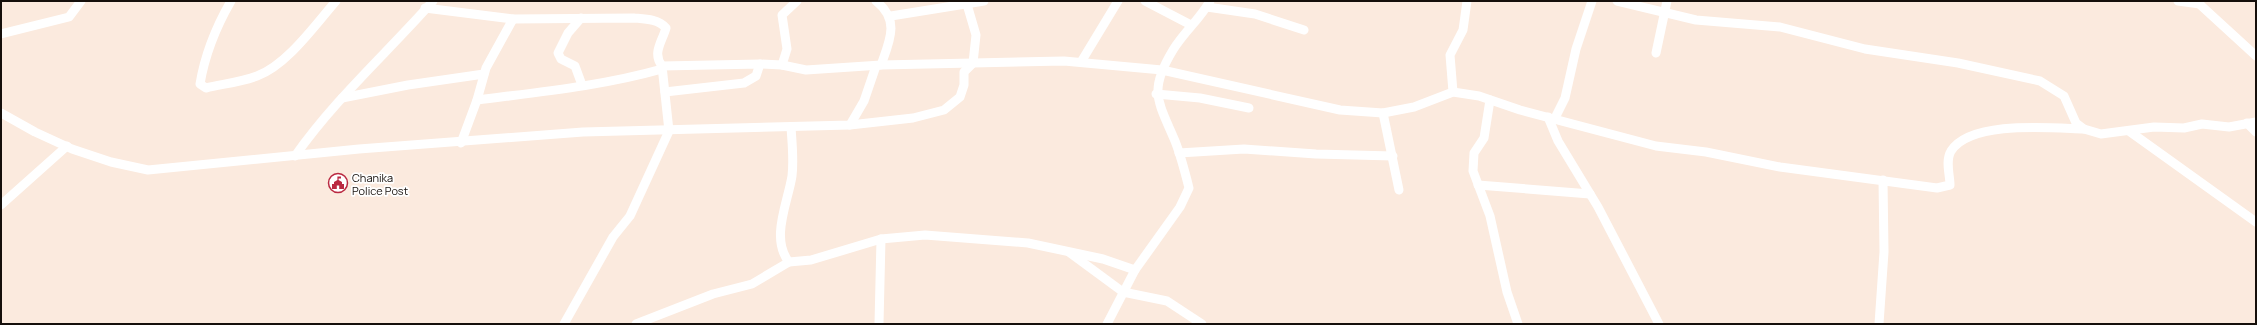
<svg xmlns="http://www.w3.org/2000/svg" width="2257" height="325" viewBox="0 0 2257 325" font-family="Manrope,sans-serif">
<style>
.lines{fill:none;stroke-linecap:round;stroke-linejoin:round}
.street{stroke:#fff;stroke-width:9}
.labels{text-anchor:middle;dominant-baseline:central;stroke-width:3.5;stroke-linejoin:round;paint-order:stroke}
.poi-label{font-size:11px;fill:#150f0b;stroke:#fff;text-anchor:start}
</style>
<rect width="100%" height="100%" fill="#fbeade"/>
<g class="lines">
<!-- street -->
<g class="street">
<path d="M231,1C216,27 205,54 200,84L206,88C223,84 241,82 257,76C287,65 315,25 336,1"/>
<path d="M876,1C900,20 890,40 881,65"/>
<polyline points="1145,1 1191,25"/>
<polyline points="1617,1 1696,20 1780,27 1865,49 1958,63 2040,81 2064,96 2076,123 2084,129 2101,134 2154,127 2184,128 2202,124 2229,127 2256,122"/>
<polyline points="2178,1 2200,4"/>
<polyline points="2196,1 2256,56"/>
<polyline points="1207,7 1255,14 1304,30"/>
<path d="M425,8L513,19L634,18C645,19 658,19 666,28C662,42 652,53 662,66L760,64L782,65L806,70L881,65L1064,61L1162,70L1340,110L1383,113L1414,107L1453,92L1479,96L1520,110L1656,146L1706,152L1780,167L1937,188L1950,185C1950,175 1945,161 1951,151C1971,120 2051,128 2084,129"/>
<polyline points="891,16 984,1"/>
<polyline points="581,18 568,33 558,53 561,59 575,66 582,85"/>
<polyline points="1,34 69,17 81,1"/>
<polyline points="1656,53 1667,1"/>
<polyline points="1081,62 1118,1"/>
<polyline points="782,65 787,49 782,15 797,1"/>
<polyline points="665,92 744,83 756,76 760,64"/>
<polyline points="1453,92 1450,55 1463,30 1467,1"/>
<polyline points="1156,94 1200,98 1249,108"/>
<polyline points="342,98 408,85 484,74"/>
<path d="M477,100C539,92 602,86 662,69"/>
<polyline points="1490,100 1484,138 1474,153 1473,171 1490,216 1507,292 1518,324"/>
<polyline points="1,113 35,132 72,149 111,162 148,170 359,149 583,132 850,125 913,118 944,110 960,97 964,85 964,72 973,63 976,35 966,1"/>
<polyline points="1383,113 1399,190"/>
<polyline points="1548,117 1558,141 1598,207 1659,324"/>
<polyline points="1555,118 1565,98 1576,49 1592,1"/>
<polyline points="2247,123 2256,132"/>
<polyline points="850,125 864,101 876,66"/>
<path d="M791,127C792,143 794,160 792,176C788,202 770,239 789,262L811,260L881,239L925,235L1028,243L1103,259L1135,270"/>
<polyline points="2129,131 2256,222"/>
<polyline points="461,143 477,100 486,68 513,19"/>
<polyline points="1179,153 1244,149 1316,154 1393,156"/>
<path d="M295,156C335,99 387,53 433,1"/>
<polyline points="1478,185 1590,194"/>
<polyline points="1,205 67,146"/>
<polyline points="1070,253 1123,292 1167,301 1202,324"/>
<polyline points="564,324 613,237 630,216 669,131 662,66"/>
<polyline points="636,324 713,294 752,284 789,262"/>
<polyline points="879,324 881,239"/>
<path d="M1107,324L1135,270L1180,207L1189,188C1185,172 1181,156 1175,141C1158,101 1148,91 1173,50C1184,32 1200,19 1210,1"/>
<polyline points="1879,324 1884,252 1883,180"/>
</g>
</g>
<!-- icons -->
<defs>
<g id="civic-ring" transform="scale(1)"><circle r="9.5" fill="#fff" stroke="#ba2941" stroke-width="1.5"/><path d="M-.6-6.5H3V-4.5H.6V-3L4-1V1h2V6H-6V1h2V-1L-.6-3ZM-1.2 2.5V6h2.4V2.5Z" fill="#ba2941"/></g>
</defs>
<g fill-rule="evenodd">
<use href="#civic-ring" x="338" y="183"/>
</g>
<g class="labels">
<!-- poi labels -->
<g class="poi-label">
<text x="352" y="177">Chanika<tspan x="352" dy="13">Police Post</tspan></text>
</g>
</g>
<!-- border -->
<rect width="2257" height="325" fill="none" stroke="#150f0b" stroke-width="4"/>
</svg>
